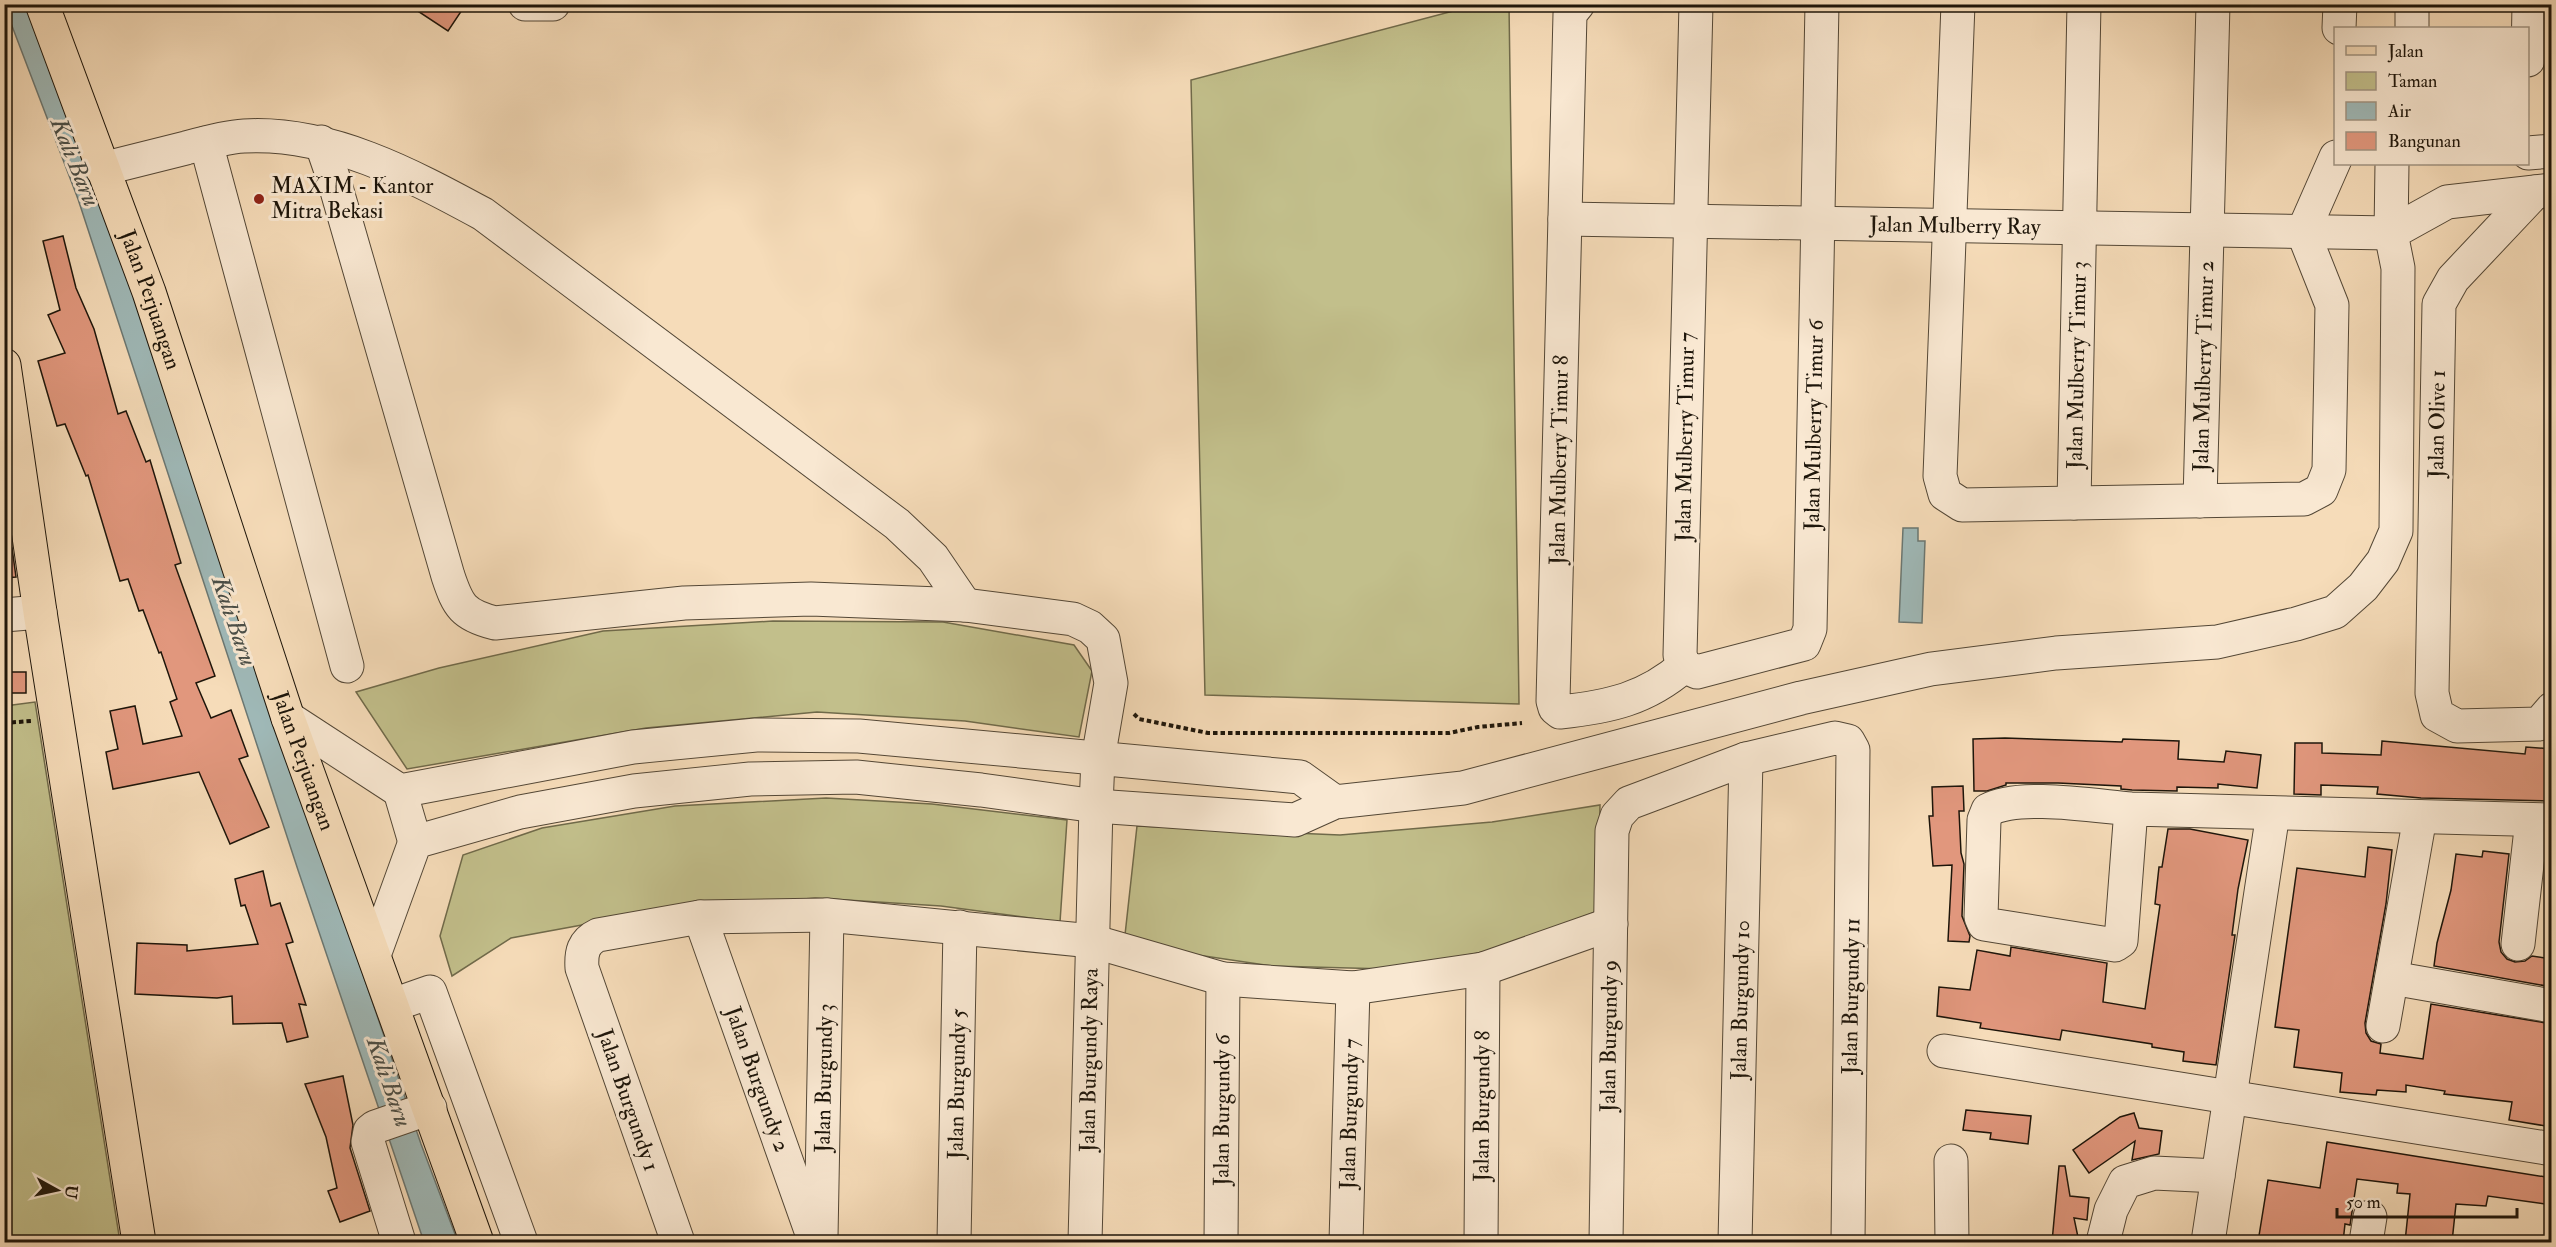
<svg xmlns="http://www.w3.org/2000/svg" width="2556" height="1247" viewBox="0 0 2556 1247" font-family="'IM FELL Double Pica',serif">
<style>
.green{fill:#c2bf8b;stroke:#706a4a;stroke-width:1.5}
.water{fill:#9fb9b8;stroke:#6b7772;stroke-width:1.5}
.building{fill:#e1977d;stroke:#1d150a;stroke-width:1.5}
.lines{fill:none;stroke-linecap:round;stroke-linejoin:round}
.minor-casing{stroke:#534736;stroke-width:35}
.major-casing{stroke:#1d150a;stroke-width:35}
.path{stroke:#1d150a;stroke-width:4;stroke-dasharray:4.5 3;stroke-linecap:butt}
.minor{stroke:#f9e8d2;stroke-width:33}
.major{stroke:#f6dcb9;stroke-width:33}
.poi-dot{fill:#8f2418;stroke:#f9e8d2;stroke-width:2}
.labels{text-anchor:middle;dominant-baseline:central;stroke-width:6;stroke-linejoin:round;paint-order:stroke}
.poi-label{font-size:22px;fill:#1d150a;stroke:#f9e8d2;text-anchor:start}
.street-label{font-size:22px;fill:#1d150a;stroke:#f9e8d2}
.water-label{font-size:24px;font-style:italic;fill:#4a4e47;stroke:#f9e8d2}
</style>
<rect width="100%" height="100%" fill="#f6dcb9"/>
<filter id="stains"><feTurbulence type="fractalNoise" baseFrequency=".00333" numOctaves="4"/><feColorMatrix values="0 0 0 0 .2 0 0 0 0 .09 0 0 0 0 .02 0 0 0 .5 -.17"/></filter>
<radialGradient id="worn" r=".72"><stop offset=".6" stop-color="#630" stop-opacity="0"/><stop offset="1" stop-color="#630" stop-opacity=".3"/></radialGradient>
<!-- green -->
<g class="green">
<polygon points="1476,5 1509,5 1519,704 1205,695 1191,80"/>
<polygon points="773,621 943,622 1074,645 1092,671 1079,737 965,721 817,712 646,728 407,769 356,692 439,668 603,631"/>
<polygon points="35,702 120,1242 5,1242 5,706"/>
<polygon points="826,798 932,804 1067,820 1060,922 941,906 815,898 653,912 511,938 452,976 440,936 463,855 542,828 675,806"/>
<polygon points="1600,805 1598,911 1495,950 1388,969 1272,966 1184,953 1125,935 1137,826 1340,835 1492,822"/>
</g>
<!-- water -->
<g class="water">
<polygon points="4,5 34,5 44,31 261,676 421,1144 458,1242 424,1242 298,870 78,199"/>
<polygon points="1903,528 1918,528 1918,541 1925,541 1922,623 1899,622"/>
</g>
<!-- building -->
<g class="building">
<polygon points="407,4 466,4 448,31"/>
<polygon points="63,236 76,288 94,329 118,414 126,411 146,462 150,460 181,563 175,565 215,676 196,683 211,718 231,710 248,756 239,759 269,827 230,844 199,772 113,789 106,752 118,749 110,711 135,706 143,744 182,736 170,702 177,699 161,652 159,653 143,610 139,611 128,579 120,581 88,475 86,476 65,424 57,426 38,361 65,353 48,315 60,310 43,241"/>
<polygon points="12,548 16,577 4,578 4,549"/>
<rect x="4" y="672" width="22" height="21"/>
<polygon points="2005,738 2122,742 2123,739 2179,741 2178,759 2224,762 2226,751 2261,755 2257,788 2218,784 2218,788 2177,787 2177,791 2132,790 2121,789 2121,786 2058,783 2006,783 2006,785 1987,791 1974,791 1973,739"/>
<polygon points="2382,741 2525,754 2526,747 2552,749 2552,801 2421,798 2377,794 2378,787 2321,785 2321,795 2294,794 2295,743 2322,743 2322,753 2381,755"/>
<polygon points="1963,786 1964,811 1959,811 1961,853 1964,864 1962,916 1970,936 1969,942 1948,941 1952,865 1933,866 1929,816 1933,816 1932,787"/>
<polygon points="2168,829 2190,829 2248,840 2238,889 2232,935 2235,935 2216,1065 2183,1061 2184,1052 2152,1047 2152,1044 2062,1030 2060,1040 1980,1028 1981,1023 1937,1016 1939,987 1970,990 1977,950 2010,956 2011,947 2107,963 2103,1002 2145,1009 2160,905 2155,904 2159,867 2162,867"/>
<polygon points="2368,847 2392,850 2386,904 2365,1023 2366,1033 2371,1041 2381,1044 2380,1053 2423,1059 2431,1004 2552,1024 2552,1127 2509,1120 2512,1102 2444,1094 2445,1091 2406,1085 2406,1092 2377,1090 2376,1095 2340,1092 2342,1073 2294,1067 2299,1030 2275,1027 2297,868 2365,877"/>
<polygon points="2483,851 2509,854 2499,942 2501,952 2507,959 2515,962 2525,961 2532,956 2552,959 2552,987 2434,966 2437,943 2451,890 2456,854 2482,857"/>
<polygon points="263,871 271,906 280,903 293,942 286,944 306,1005 299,1004 308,1037 287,1042 282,1023 233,1024 232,996 217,998 135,994 137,943 187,945 187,951 258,944 245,905 241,906 235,879"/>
<polygon points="343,1076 353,1125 350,1148 370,1211 340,1222 328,1191 337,1188 326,1137 305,1084"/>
<polygon points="1966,1110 2031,1116 2028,1144 1990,1139 1991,1133 1963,1130"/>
<polygon points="2134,1113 2139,1128 2162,1131 2159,1154 2132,1160 2135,1141 2089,1173 2073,1150 2120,1117"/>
<polygon points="2327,1142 2552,1178 2552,1205 2488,1196 2486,1206 2456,1204 2452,1242 2405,1242 2410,1194 2397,1193 2398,1184 2357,1179 2350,1225 2345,1224 2343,1242 2258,1242 2268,1180 2320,1188"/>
<polygon points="2059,1166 2065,1166 2070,1196 2089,1198 2087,1220 2074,1218 2079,1242 2052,1242"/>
</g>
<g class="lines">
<!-- minor casing -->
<g class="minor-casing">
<g id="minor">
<polyline points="525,4 553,4"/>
<path d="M1578,4L1570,14L1553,701L1555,708L1560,712C1609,707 1646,699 1684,666"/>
<path id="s1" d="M1696,4L1680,655L1684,666L1697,672L1804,644L1810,629L1822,4"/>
<polyline points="1958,4 1940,476 1945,494 1962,505 2304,499 2321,490 2329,470 2332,305 2303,232 2336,157"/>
<polyline points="2339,28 2340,4"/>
<polyline points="2412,28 2412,4"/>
<polyline points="2528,60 2529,4"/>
<path d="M321,142L333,177L448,576C458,606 463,615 495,623L684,603L811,599L965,605L1073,619L1090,627L1103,639L1111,683L1098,759L1096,806L1085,1242"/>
<polyline points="206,143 347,666"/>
<polyline points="2528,153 2552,151"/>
<path d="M102,169C130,162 158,155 186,148C204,143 225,137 244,136C329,131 411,175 483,214L897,524L933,558L965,605"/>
<polyline points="2535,192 2453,279 2439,304 2432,693 2437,715 2457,726 2539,724 2552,709"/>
<path id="s2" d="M1565,219L2391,233L2392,164"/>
<path id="s3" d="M2200,501L2213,4"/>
<path id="s4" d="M2074,503L2084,4"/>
<polyline points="4,615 40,612"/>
<polyline points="288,718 400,791 633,747 756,735 859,736 1300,777 1335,802"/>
<polyline points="400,791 415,842"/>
<path d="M2131,809L2121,941L2115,945L1984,924L1981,917L1984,820L1988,810C2019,793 2095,806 2131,809L2552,820"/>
<path id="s5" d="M700,917L815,1242"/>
<polyline points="2518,944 2532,820"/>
<polyline points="374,955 415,842 520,812 634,791 750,779 856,777 981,790 1096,806 1295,820 1335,802 1463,788 1801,698 1931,669 2056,653 2217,642 2296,624 2335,612 2363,587 2383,561 2396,531 2398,268 2391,233 2447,202 2552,190"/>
<polyline points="2392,978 2552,1006"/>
<polyline points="393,1005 430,992 521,1242"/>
<polyline points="2383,1026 2420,817"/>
<polyline points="1944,1051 2552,1149"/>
<polyline points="1951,1161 1952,1242"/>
<path id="s6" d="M821,1237L827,915"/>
<polyline points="399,1242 368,1142 370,1131 375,1127 430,1108"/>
<path d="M678,1242L582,968C581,953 583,942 598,935L700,917L827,915L1092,941L1223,979L1353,988L1483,969L1611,924"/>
<path id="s7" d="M954,1242L960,927"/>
<path id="s8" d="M1221,1242L1223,979"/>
<path id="s9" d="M1346,1242L1353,988"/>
<path id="s10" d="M1481,1242L1483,969"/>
<path id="s11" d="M1606,1242L1612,831L1617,816L1629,803L1746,759L1835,738L1848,741L1853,750L1848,1242"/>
<path id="s12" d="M1735,1242L1746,759"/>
<polyline points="2103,1242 2111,1210 2125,1182 2154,1173 2218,1176"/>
<polyline points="2208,1242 2273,813"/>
<polyline points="2366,1242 2370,1217"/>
</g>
</g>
<!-- major casing -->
<g class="major-casing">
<g id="major">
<path id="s13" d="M42,4L149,292L288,718L477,1242"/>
<polyline points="4,365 40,612 139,1242"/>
</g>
</g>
<!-- path -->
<g class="path">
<polyline points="1134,714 1139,719 1208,733 1449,733 1478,727 1522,723"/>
<polyline points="4,723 31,721"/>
<polyline points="4,1070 10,1205 4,1204"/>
<polyline points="8,1242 10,1205"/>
</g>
<!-- minor -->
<use href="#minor" class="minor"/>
<!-- major -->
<use href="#major" class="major"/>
</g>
<!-- markers -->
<circle class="poi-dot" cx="259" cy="199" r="6"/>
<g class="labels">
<!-- poi labels -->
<g class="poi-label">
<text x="271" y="186">MAXIM - Kantor<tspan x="271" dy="25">Mitra Bekasi</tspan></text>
</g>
<!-- street labels -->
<g class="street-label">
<text stroke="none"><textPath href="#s2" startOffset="390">Jalan Mulberry Ray</textPath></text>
<text stroke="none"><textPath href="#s13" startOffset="315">Jalan Perjuangan</textPath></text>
<text stroke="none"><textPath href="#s4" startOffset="138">Jalan Mulberry Timur 3</textPath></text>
<text stroke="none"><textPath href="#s3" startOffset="135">Jalan Mulberry Timur 2</textPath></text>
<text transform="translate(2437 424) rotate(-89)">Jalan Olive 1</text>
<text stroke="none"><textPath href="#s1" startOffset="1008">Jalan Mulberry Timur 6</textPath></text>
<text transform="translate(1685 437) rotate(-89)">Jalan Mulberry Timur 7</text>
<text transform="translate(1559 460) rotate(-89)">Jalan Mulberry Timur 8</text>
<text stroke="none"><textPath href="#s13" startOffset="801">Jalan Perjuangan</textPath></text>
<text transform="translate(1851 996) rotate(-89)">Jalan Burgundy 11</text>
<text stroke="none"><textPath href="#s12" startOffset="242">Jalan Burgundy 10</textPath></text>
<text stroke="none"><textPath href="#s11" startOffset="206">Jalan Burgundy 9</textPath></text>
<text transform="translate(1089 1060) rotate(-89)">Jalan Burgundy Raya</text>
<text stroke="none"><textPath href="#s6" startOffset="159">Jalan Burgundy 3</textPath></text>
<text stroke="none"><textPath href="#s5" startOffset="172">Jalan Burgundy 2</textPath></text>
<text stroke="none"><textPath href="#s7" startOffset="158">Jalan Burgundy 5</textPath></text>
<text transform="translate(628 1100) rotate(71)">Jalan Burgundy 1</text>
<text stroke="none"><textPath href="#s10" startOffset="136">Jalan Burgundy 8</textPath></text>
<text stroke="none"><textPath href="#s8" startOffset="132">Jalan Burgundy 6</textPath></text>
<text stroke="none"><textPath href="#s9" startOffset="128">Jalan Burgundy 7</textPath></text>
</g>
<!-- water labels -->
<g class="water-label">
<text transform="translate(75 162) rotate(68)">Kali Baru</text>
<text transform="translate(234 621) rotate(71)">Kali Baru</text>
<text transform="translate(389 1082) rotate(71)">Kali Baru</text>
</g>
</g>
<!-- margin -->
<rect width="2556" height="1247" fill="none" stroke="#f6dcb9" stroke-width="24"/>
<rect x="6" y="6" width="2544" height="1235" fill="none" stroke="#1d150a" stroke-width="3"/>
<rect x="12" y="12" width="2532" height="1223" fill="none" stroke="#1d150a" stroke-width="1.5"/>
<!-- legend -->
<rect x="2334" y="27" width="195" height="138" fill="#f9e8d2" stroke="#a19482" stroke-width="1.5"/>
<rect x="2346" y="46" width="30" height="9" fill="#f6dcb9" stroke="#a19482" stroke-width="1.5"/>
<text x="2388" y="57" font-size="18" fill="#1d150a">Jalan</text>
<rect x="2346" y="72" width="30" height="18" fill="#c2bf8b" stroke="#a19482" stroke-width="1.5"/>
<text x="2388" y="87" font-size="18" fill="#1d150a">Taman</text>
<rect x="2346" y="102" width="30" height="18" fill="#9fb9b8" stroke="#a19482" stroke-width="1.5"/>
<text x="2388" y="117" font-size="18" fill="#1d150a">Air</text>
<rect x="2346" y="132" width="30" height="18" fill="#e1977d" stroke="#a19482" stroke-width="1.5"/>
<text x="2388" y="147" font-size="18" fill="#1d150a">Bangunan</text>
<!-- north arrow -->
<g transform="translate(57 1190) rotate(98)" stroke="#f9e8d2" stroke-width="4.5" paint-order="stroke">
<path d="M0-4.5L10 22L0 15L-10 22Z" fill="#1d150a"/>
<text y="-9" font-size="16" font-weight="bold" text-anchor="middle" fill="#1d150a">U</text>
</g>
<!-- scale -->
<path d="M2337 1208v9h180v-9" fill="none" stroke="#1d150a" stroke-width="3"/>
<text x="2346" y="1208" font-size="18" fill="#1d150a" stroke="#f9e8d2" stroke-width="4.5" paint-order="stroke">50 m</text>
<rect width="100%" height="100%" filter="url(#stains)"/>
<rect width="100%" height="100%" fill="url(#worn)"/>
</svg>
